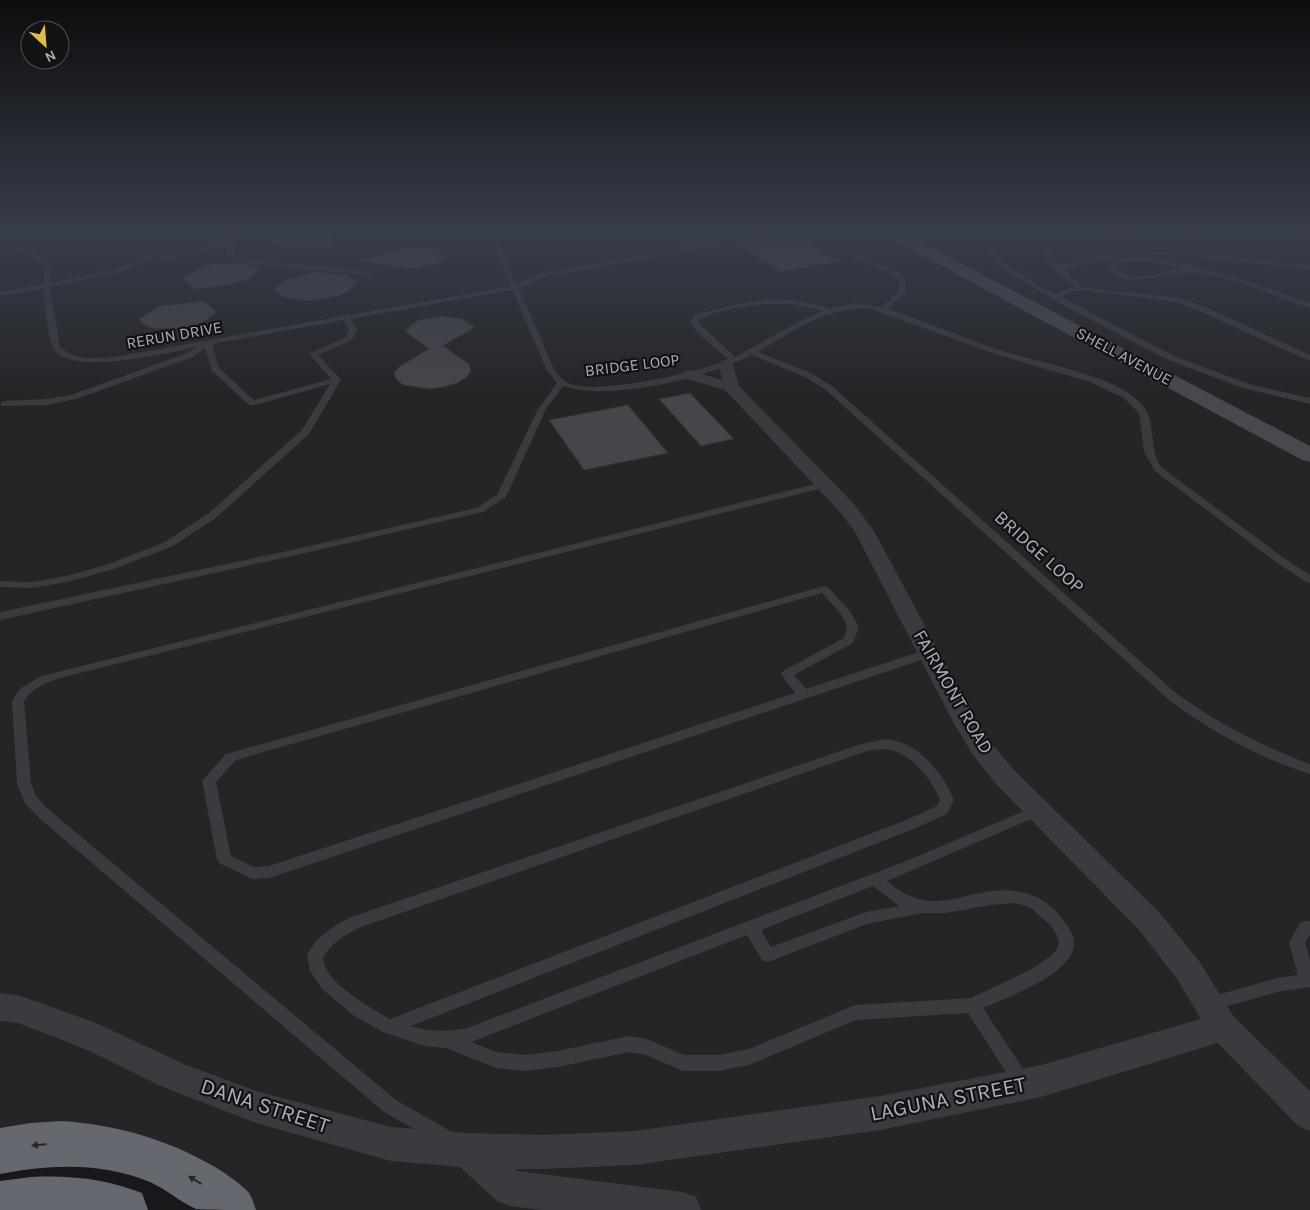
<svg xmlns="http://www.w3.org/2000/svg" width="1310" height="1210" viewBox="0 0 1310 1210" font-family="Karla,sans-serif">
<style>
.built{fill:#252427}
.building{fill:#46454a;stroke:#333236}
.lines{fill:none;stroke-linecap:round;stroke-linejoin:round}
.lane{fill:#3a3a3f;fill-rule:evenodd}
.street{fill:#3a3a3f;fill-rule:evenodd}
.secondary{fill:#48494e;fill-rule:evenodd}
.highway{fill:#66686f;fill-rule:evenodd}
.oneway{fill:#28282c}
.labels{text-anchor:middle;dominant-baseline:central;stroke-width:4.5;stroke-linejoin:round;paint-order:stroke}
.far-street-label{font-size:16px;fill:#acafb8;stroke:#131315}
.street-label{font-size:19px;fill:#acafb8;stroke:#131315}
.near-street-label{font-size:22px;fill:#acafb8;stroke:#131315}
</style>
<rect width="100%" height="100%" fill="#18181a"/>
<!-- built -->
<polygon class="built" points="0,230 1310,230 1310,1210 233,1210 199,1182 0,1151"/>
<!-- building -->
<g class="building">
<polygon points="284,230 331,230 332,249 284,246 258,240"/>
<polygon points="672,230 780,230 692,245"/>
<polygon points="795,235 839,261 781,272 738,245"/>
<polygon points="416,247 436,249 449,257 432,265 409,269 359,260 404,248"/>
<polygon points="236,263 261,268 249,279 225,286 194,289 183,278 202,267 215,264"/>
<polygon points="313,272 347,275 357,282 349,291 338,296 308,301 283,297 274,289 284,281"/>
<polygon points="204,301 216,312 207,320 196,325 182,328 155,329 146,326 139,319 160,306"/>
<polygon points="442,316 462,319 475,327 443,346 469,364 471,371 467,377 457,383 444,387 429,389 403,385 396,379 394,373 400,366 429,349 405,331 412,324 419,320"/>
<polygon points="690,393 734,439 701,446 659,399"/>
<polygon points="628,405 668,453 584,470 549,420"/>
</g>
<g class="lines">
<!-- lane -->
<g class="lane">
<path d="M208,230H216L121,272L50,287L60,346C76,362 99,358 120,356L511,286L487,230H493L516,283L542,273L685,248L663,233L661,230H667L692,247L791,230H804L801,232L543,277L519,288L554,369C558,374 562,380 568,383C598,396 697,372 729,360L700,335L691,324L690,322L696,314L739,304L769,299L792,300L831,308L854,303L881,307L899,291V280L895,275L856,259L806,230H813L860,257L899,273L905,279L906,292L887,309C925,321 961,337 999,350C1036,362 1120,375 1143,406C1157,424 1148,447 1161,467L1281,556L1310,575V583L1306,582L1273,560L1155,471L1144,452L1139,413L1124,398L1090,382L995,354L871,309C826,306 795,330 758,352L811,373L832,386L1176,693C1217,723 1262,746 1310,764V774C1259,758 1210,731 1168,699L826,390L805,377L752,355C708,377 611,402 563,386L546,409L506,497L483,512L292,556L0,620V612L292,550L476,508L497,495L538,409L557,383L546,369L512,290L350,319L357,329L352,340L318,355L341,380L309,434L217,517L173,546L114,569L67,582L32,588L0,587V581L32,582L66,576L106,565L165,542L209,513L302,430L330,384L255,405H249L212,371L205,348L193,357L76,399L47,405L1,406V402L4,401L47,399L71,395L187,353L197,347C170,352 64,379 52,346C47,332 45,305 43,289L0,296V292L43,284L46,265L24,251L0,249V245L28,248L51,263L50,283L117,269ZM769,304H792L823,311L798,322L735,357L698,322C708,310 753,305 769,304ZM344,320L349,329L346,337L309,354L331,379L254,400L219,368L212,344Z"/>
<polygon points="244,230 252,230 238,238 233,254 242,259 368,271 371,273 368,275 240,263 226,255 230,242 199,253 161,260 158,258 205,247"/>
<path d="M971,230H978L1005,265L1055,294L1072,287L1073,285L1056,270L1044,256L1048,249L1066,245L1214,255L1310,266V270C1249,261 1187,256 1126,252C1102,251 1076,245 1053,251L1050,256L1061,266L1100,255H1117V257L1095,260L1064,270L1081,285L1080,287L1180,298L1203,306L1310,355V360H1307L1197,310L1176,302L1085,290L1070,292L1062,296L1070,302L1174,356L1249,384L1310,398V404L1243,388L1168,360L1064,306L1001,267L979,237Z"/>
<path d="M1065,230L1163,239L1182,238L1195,235L1204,230H1211C1186,253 1126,242 1095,236C1085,235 1072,235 1065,230Z"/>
<polygon points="1271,230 1310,231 1310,235 1274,232"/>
<path d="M1145,257C1202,266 1256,283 1310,303V308C1271,297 1231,273 1189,273C1161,272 1129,293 1107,266L1123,258ZM1145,261L1185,269C1162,270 1133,286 1114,266L1124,262Z"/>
<path d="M824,482L829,485L827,487L60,678C46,683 32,688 24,701L31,783L36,796L48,809L396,1100L452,1132L455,1138L452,1144L446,1147L384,1112L38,817L25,803L17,783L12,701L21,688L41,676Z"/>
<path d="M824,586L828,587L850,611L859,627L853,643L794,675L806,689L925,650L929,649L935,653L933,656L269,878L252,879L219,863L217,859L202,781L226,754ZM822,593L841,614L847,627L844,638L783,671L781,674L795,693L269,866L254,867L231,856L216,782L236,760Z"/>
<path d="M885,739C917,741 943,772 954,800L947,814L916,828L411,1026C431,1032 447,1032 467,1028L909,860L1038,805L1043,806L1045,810L1043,814L887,881C937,925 969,881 1021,892C1038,895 1054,906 1064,921C1069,927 1075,936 1074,945C1070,976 1009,996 983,1008L1028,1076L1031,1082L1028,1088L1022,1090L1016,1088L968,1013L856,1020L749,1065L719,1071H683L646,1055L629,1052L558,1067L525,1071L496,1068L446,1048L424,1046L383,1032L353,1015L322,989L310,971L307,956C316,936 332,927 351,917L861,744ZM881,749C908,748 931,778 940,800L937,806L906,820L390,1019C373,1009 334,987 326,968C324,965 324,960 323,957C333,942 346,934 361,927L867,751ZM873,886L899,906L866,912L771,947L761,930ZM1014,903L1023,905L1032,909L1051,926L1057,935L1059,943L1057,949L1052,955L1032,969L971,998L855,1005L749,1049L719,1055H684L647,1039L629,1036L558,1051L525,1055L496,1052L471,1042L747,935L762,960L768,962L867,924L923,913H946L991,905Z"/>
<polygon points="1305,921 1310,921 1310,935 1305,943 1310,960 1310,987 1277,992 1210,1011 1204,1009 1202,1004 1204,999 1210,997 1277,978 1298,975 1289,943 1300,923"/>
</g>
<!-- street -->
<polygon class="street" points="727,359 732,361 739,386 854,504 874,531 975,719 991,743 1015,771 1159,912 1199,961 1234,1017 1310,1091 1310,1131 1298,1126 1218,1043 1041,1097 880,1130 635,1165 544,1169 515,1169 518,1171 683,1192 696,1197 701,1210 542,1210 510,1206 497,1201 460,1167 391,1161 256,1123 163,1087 85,1049 18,1023 0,1021 0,993 18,995 96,1023 184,1064 256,1091 391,1127 467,1133 544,1135 635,1131 880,1096 1041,1065 1201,1019 1177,979 1139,930 997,785 973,755 953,722 855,532 840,512 725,390 683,378 680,375 683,372 688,370 722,380 719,364 722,361"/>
<!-- secondary -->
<polygon class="secondary" points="877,230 897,230 1310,446 1310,462 1302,460 880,233"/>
<!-- highway -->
<g class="highway">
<path d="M62,1121C117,1125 167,1139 215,1167C226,1174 240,1183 249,1193C252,1197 254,1205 256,1210C245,1210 203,1210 196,1209C180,1202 166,1189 150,1182C102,1162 50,1164 0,1174V1128L31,1123Z"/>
<path d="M31,1177C70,1175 106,1179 142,1193L148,1210H0V1181Z"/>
</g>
</g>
<!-- one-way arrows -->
<defs><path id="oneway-solid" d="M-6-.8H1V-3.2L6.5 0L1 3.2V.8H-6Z" transform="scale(1.25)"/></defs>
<g class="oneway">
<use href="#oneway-solid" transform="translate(39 1145) rotate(175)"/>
<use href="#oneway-solid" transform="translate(195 1180) rotate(-149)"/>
</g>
<!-- sky -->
<linearGradient id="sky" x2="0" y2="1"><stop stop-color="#0d0d0e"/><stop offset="0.58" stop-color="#373d49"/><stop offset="1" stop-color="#373d49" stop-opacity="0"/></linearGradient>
<rect width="1310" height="399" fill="url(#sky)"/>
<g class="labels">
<!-- far-street labels -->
<g class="far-street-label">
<text transform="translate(174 335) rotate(-10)">RERUN DRIVE</text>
<text transform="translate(1124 356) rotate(28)">SHELL AVENUE</text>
<text transform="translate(632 365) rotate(-7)">BRIDGE LOOP</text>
</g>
<!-- street labels -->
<g class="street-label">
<text transform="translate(1039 552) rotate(42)">BRIDGE LOOP</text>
<text transform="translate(953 692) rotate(60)">FAIRMONT ROAD</text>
</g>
<!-- near-street labels -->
<g class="near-street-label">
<text transform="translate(948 1099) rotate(-11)">LAGUNA STREET</text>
<text transform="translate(265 1106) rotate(18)">DANA STREET</text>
</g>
</g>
<!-- north arrow -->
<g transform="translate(45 45) rotate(154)"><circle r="24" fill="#131315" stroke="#505156"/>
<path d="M0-4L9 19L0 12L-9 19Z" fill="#dfbb4c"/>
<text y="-8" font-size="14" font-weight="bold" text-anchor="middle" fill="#acafb8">N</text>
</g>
</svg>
